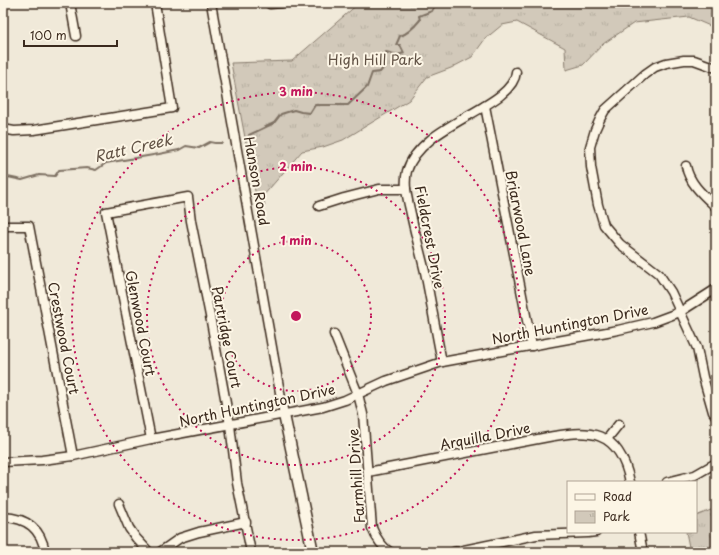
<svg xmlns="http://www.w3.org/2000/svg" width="719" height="555" viewBox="0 0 719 555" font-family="'Playpen Sans',sans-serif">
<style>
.park{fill:url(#park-tufts);stroke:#867a6c}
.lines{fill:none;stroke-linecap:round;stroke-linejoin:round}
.stream{stroke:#7e7163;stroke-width:2}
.minor-casing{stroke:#3b2a1e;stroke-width:11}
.major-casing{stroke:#3b2a1e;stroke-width:13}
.minor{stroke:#fcf5e5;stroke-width:8}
.major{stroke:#fcf5e5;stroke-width:10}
.ring{fill:none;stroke:#c2185b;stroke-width:2;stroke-dasharray:2 4}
.labels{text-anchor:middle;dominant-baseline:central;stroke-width:4;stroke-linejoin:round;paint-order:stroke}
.park-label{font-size:14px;fill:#615245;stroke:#fcf5e5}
.street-label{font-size:14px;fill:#3b2a1e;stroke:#fcf5e5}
.water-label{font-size:15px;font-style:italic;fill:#625346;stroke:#fcf5e5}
.centre{fill:#c2185b;stroke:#fcf5e5;stroke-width:2}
.ring-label{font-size:12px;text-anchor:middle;font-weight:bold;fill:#c2185b;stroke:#fcf5e5;stroke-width:4;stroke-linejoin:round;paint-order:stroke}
</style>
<defs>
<pattern id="park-tufts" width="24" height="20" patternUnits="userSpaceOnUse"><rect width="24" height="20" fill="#d2c9ba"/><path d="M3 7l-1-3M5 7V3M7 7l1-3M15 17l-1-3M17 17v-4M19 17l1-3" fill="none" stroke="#b5ad9f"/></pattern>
</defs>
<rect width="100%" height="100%" fill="#f0e9d9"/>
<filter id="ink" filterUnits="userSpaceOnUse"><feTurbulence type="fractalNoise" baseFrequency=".025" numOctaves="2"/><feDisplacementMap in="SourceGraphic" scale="8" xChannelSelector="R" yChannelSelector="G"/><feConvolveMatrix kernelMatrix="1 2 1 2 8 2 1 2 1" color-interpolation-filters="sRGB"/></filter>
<g filter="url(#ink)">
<!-- park -->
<g class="park">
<polygon points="359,3 716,3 716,36 710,26 689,17 634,23 603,44 583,65 566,70 565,48 517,22 502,25 485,39 472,57 451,68 427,77 409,100 343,140 323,147 302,151 263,196 265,206 258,207 231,63 292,61"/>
<polygon points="716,508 716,552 690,552 686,532 696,532 696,516"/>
</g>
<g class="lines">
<!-- stream -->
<g class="stream">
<path d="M249,135L274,123L281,114L294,110L301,112L310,113L315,105H348L367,87L372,73L380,72L385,66L386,52L398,55L404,53L400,45H396L400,36C408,34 415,26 420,20L419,16L432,11L434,7L440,3"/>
<polyline points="3,176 22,180 39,175 55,176 59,170 87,168 96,170 106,163 159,154 179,150 186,146 199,148 210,142 215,143 222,143"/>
</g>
<!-- minor casing -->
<g class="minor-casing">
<g id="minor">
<polyline points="70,3 76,36"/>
<polyline points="211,3 284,415"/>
<polyline points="270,4 282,3"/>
<polyline points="716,68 694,60 684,60 666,63 655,67 645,74 605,110 600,119 595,130 590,147 591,167 598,205 604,225 620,244 659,274 671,292 697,348 703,377 713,412 716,416"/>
<polyline points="485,106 532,346"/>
<polyline points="3,129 14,131 34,130 172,108 155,3"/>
<path d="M686,166C689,183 703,195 716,207"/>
<polyline points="319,206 344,198 379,189 406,189"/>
<polyline points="3,226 29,226 73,456"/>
<path d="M334,334L358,394L363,414L372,528C376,538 381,546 390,552"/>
<path d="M442,362C436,332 431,302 425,272C421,255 416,237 412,219C409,203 403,187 407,171C421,123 513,108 516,72"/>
<polyline points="151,439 106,212 188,197 191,221 210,316 230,425 237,483 251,552"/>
<polyline points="607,439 619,424"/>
<polyline points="3,462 42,460 73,456 151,439 323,407 345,400 386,381 442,362 618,330 653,322 680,312 716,289"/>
<path d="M368,472L543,438C589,429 619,428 630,482"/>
<polyline points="667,482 695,475 716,463"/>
<polyline points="119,504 129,528 136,538 149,552"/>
<path d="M3,517C27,518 41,528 45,552"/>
<polyline points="639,532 643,552"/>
<polyline points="160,552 180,538 199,532 246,522"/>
<polyline points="454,552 536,535 588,533 596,532"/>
</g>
</g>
<!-- major casing -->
<g class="major-casing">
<polyline id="major" points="284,415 313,552"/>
</g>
<!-- minor -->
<use href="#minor" class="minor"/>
<!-- major -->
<use href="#major" class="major"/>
</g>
</g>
<!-- distance rings -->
<g class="ring">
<circle cx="296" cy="316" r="75"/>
<circle cx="296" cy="316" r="149"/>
<circle cx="296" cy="316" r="224"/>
</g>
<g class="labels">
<!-- park labels -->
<g class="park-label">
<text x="375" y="59">High Hill Park</text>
</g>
<!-- street labels -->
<g class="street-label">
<text transform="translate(257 181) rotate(80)">Hanson Road</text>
<text transform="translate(521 223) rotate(79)">Briarwood Lane</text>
<text transform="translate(430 237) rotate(79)">Fieldcrest Drive</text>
<text transform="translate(141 323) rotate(79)">Glenwood Court</text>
<text transform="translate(570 324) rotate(-11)">North Huntington Drive</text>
<text transform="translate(227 337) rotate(79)">Partridge Court</text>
<text transform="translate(64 338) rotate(79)">Crestwood Court</text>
<text transform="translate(257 405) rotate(-12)">North Huntington Drive</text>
<text transform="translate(485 436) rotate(-11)">Arquilla Drive</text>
<text transform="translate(356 476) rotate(-94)">Farmhill Drive</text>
</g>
<!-- water labels -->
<g class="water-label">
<text transform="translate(133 147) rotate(-13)">Ratt Creek</text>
</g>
</g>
<circle cx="296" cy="316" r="6" class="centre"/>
<g class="ring-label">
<text x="296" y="96">3 min</text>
<text x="296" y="171">2 min</text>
<text x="296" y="245">1 min</text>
</g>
<!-- margin -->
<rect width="719" height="555" fill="none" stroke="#fcf5e5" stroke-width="16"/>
<rect x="8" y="8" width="703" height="539" fill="none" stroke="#3b2a1e" stroke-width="1.5" filter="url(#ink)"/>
<!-- legend -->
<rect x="567" y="481" width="130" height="52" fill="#fcf5e5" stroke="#afa495"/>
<rect x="575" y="494" width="20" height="6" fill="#fcf5e5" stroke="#afa495"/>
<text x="603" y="501" font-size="12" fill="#3b2a1e">Road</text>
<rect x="575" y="511" width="20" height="12" fill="url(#park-tufts)" stroke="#afa495"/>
<text x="603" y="521" font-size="12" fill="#3b2a1e">Park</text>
<!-- scale -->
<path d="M24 40v6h93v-6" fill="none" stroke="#3b2a1e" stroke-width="2"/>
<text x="30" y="40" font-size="12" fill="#3b2a1e" stroke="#fcf5e5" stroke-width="3" paint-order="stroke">100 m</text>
</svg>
